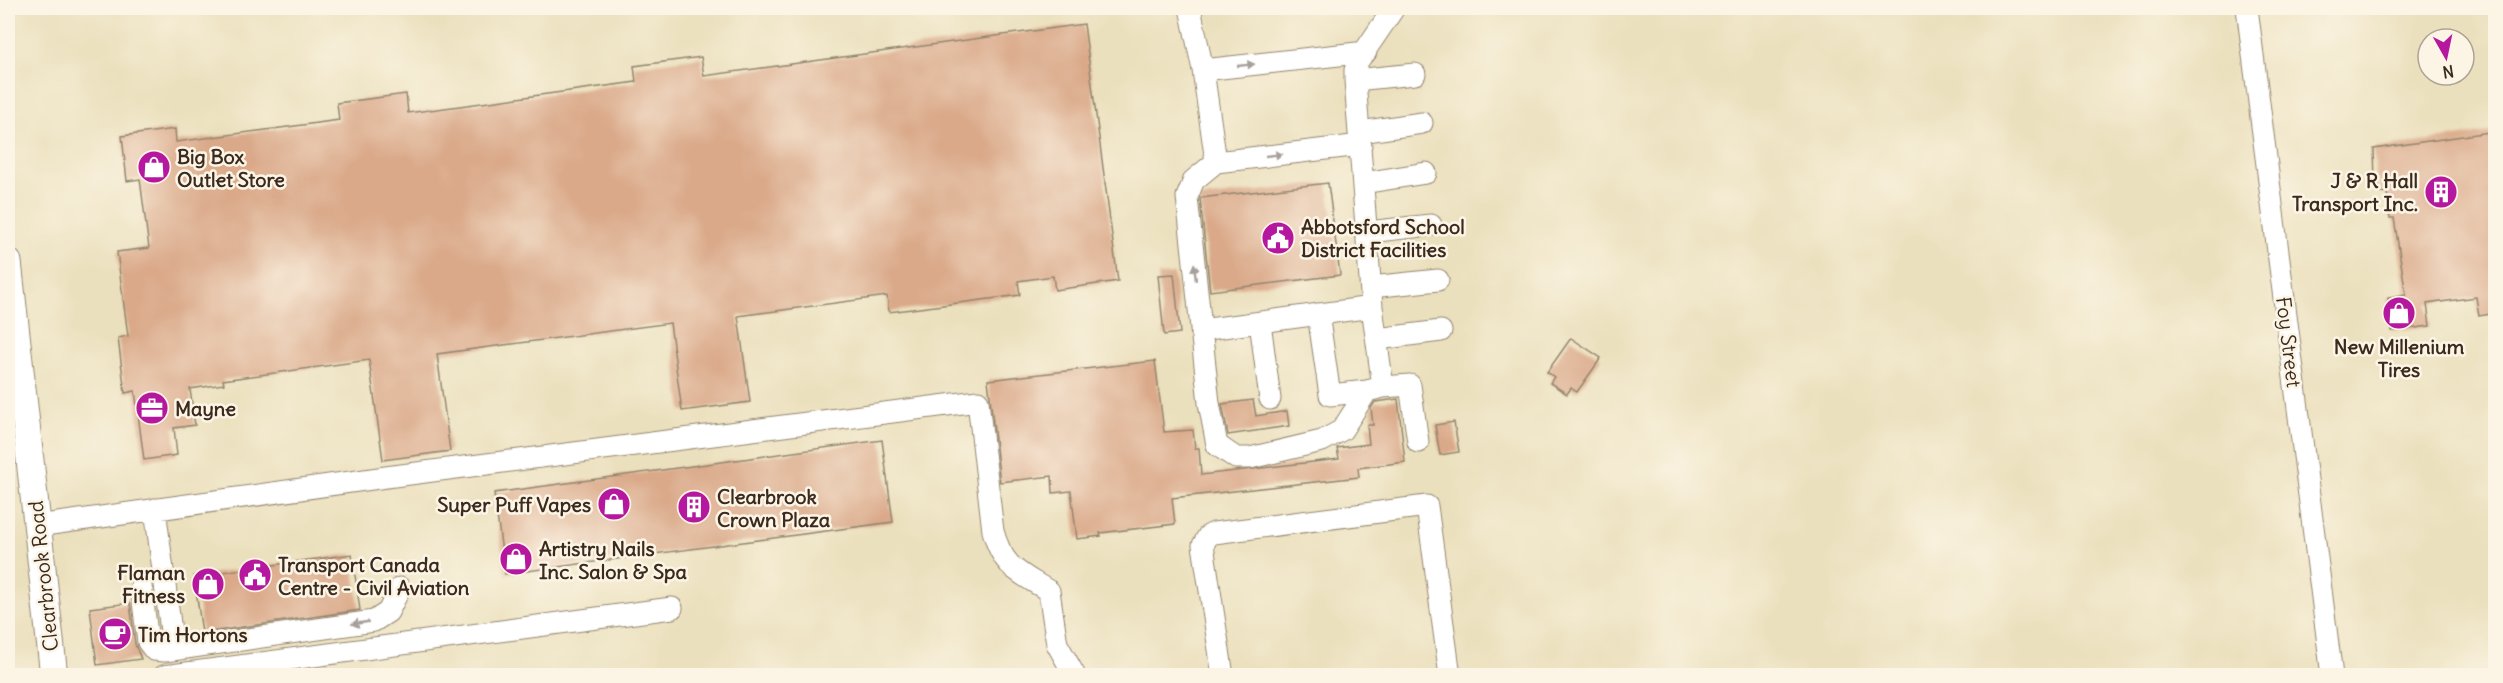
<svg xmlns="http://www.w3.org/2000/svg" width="2503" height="683" font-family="Delius,sans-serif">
<rect width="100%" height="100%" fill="#fcf5e5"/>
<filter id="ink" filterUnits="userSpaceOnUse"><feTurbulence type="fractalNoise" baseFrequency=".0167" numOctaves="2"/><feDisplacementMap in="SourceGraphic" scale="12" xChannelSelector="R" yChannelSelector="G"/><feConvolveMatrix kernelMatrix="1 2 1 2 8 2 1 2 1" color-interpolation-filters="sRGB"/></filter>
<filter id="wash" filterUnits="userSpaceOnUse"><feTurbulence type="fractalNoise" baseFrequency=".008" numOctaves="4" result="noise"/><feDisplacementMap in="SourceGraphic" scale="24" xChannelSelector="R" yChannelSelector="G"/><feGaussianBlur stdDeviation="1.35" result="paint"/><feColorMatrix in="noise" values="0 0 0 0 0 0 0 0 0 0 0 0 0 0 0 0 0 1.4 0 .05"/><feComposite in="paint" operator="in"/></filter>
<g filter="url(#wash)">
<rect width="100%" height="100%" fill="#ebe0bd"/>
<g id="blocks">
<path fill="#daa989" d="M1084,24l34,257 -63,9 -2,-14 -35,5 2,14 -131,17 -2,-16 -149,20 12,86 -68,9 -12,-88 -233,31 13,97 -67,9 -14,-100 -146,20 1,4 -34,5 5,36 -21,3 3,27 -33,5 -9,-69 -10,2 -7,-55 10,-2 -11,-84 32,-4 -9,-69 -13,2 -5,-45 53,-7 1,13 163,-22 -2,-17 69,-9 2,19 228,-31 -2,-16 67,-9 3,19z
M2496,131v182l-17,3 -3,-19 -49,7 3,22 -38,5 -4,-33 18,-3 -12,-77h-4l-3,-26 -7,1 -2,-14 -3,1 -1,-31z
M1328,183l12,92 -130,16 -10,-93z
M1174,274l6,59 -16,2 -6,-60z
M1571,338l30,20 -24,34 -6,-4 -4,6 -17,-11 4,-6 -7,-5z
M1155,361l9,71 29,-2 2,18h4l2,27 138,-16 -2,-11 32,-4 -2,-19h6l-2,-17 4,-6 23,-3 7,63 -47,6 1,9 -187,21 3,26 -75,9 1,3 -24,3 -6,-48 -18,2 -1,-17 -52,6 -12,-102z
M1253,400l3,16 31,-5 2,15 -61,9 -6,-31z
M1454,422l5,30 -19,3 -5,-30z
M882,440l11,82 -388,52 -11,-81z
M352,554l8,56 -158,23 -8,-57z
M130,603l5,41 6,15 -44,6 -7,-57z"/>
</g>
</g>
<g filter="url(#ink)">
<use href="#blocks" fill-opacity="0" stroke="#93856e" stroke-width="1.5"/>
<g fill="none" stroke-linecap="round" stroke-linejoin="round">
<defs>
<path id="minor" d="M1190,8l13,62
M1394,8l-36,53 -3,9v10l17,227 11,80 27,-2 8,57
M2247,8l85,668
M1366,52l-163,18 13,92 -22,18 -7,17 22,206 8,42 19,13h14l72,-17 20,-11 25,-39 16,-4
M1355,80l60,-6
M1360,132l62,-9
M1216,162l145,-17
M1363,183l63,-10
M1368,232l63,-7
M1371,287l67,-7
M1318,314l12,81 37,-4
M1260,322l10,77
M1201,330l171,-23
M1377,339l64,-8
M155,509l16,122
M37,526l349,-49 592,-76 15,130c10,37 25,41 56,60l8,53 18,32
M141,586l7,56 6,8 11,1 209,-30 14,-9 12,-24
M164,676l508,-68
M1223,676l-20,-131 5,-9 6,-3 213,-27 23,170"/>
<path id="major" d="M8,262l46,414"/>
</defs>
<use href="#minor" stroke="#93856e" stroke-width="23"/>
<use href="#major" stroke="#93856e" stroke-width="29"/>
<use href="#minor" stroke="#fff" stroke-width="21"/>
<use href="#major" stroke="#fff" stroke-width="27"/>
</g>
<defs><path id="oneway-solid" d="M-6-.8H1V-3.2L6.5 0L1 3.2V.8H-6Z" transform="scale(1.5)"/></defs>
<g fill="#a79f9a">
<use href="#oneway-solid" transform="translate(1246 65) rotate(-6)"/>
<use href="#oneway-solid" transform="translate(1274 155) rotate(-6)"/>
<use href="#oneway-solid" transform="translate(1195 272) rotate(-96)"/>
<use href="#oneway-solid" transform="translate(360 623) rotate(172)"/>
</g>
</g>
<defs>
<symbol id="shop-disc" viewBox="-11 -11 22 22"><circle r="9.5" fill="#b5179e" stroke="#fcf5e5"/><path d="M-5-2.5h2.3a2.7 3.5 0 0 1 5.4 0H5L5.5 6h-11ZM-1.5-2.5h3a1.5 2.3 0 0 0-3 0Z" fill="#fff"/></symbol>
<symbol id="building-disc" viewBox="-11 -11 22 22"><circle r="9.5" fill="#b5179e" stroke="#fcf5e5"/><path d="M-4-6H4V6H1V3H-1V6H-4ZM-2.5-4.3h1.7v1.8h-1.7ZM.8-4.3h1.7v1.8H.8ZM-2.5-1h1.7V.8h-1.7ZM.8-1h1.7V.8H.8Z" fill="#fff"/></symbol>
<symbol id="civic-disc" viewBox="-11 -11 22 22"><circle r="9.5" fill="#b5179e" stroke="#fcf5e5"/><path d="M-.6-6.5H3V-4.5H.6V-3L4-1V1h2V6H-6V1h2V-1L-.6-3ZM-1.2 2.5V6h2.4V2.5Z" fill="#fff"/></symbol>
<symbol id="office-disc" viewBox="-11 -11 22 22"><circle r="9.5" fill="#b5179e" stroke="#fcf5e5"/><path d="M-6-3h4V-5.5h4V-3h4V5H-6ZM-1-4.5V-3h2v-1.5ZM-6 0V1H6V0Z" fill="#fff"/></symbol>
<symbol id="cafe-disc" viewBox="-11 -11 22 22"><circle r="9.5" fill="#b5179e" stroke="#fcf5e5"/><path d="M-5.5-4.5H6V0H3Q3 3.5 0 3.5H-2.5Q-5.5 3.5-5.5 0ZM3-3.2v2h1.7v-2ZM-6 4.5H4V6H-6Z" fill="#fff"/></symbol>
</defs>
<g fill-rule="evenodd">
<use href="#shop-disc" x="135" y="148" width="38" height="38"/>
<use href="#building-disc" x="2422" y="173" width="38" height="38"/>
<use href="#civic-disc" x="1259" y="219" width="38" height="38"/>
<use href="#shop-disc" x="2380" y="294" width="38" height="38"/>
<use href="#office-disc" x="133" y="389" width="38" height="38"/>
<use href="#shop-disc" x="595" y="485" width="38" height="38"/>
<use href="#building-disc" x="675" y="488" width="38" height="38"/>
<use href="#shop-disc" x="497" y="540" width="38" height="38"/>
<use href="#civic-disc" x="236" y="556" width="38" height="38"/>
<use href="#shop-disc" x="189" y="565" width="38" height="38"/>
<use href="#cafe-disc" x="96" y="615" width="38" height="38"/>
</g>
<g text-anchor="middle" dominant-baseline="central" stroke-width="5" stroke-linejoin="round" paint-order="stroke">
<g font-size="20" font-weight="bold" fill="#3b2a1e" stroke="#fcf5e5" text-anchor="start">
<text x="177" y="156">Big Box<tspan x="177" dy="23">Outlet Store</tspan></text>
<text x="2418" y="180" text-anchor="end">J &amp; R Hall<tspan x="2418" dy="23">Transport Inc.</tspan></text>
<text x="1301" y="226">Abbotsford School<tspan x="1301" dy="23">District Facilities</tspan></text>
<text x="2399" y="346" text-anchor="middle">New Millenium<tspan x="2399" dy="23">Tires</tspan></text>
<text x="175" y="408">Mayne</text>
<text x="717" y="496">Clearbrook<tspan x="717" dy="23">Crown Plaza</tspan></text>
<text x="591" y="504" text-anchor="end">Super Puff Vapes</text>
<text x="539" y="548">Artistry Nails<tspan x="539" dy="23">Inc. Salon &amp; Spa</tspan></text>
<text x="278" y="564">Transport Canada<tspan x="278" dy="23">Centre - Civil Aviation</tspan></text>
<text x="185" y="572" text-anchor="end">Flaman<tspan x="185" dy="23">Fitness</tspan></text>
<text x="138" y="634">Tim Hortons</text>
</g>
<g font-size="20" fill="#3b2a1e" stroke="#fcf5e5">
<text transform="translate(2289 342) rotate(83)">Foy Street</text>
<text transform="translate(43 576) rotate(-96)">Clearbrook Road</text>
</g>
</g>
<rect width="2503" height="683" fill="none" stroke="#fcf5e5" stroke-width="30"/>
<g transform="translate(2446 57) rotate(171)"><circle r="28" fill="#fcf5e5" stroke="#afa495" stroke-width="1.5"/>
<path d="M0-4.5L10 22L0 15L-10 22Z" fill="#b5179e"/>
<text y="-9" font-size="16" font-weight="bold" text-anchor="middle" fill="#3b2a1e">N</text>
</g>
</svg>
